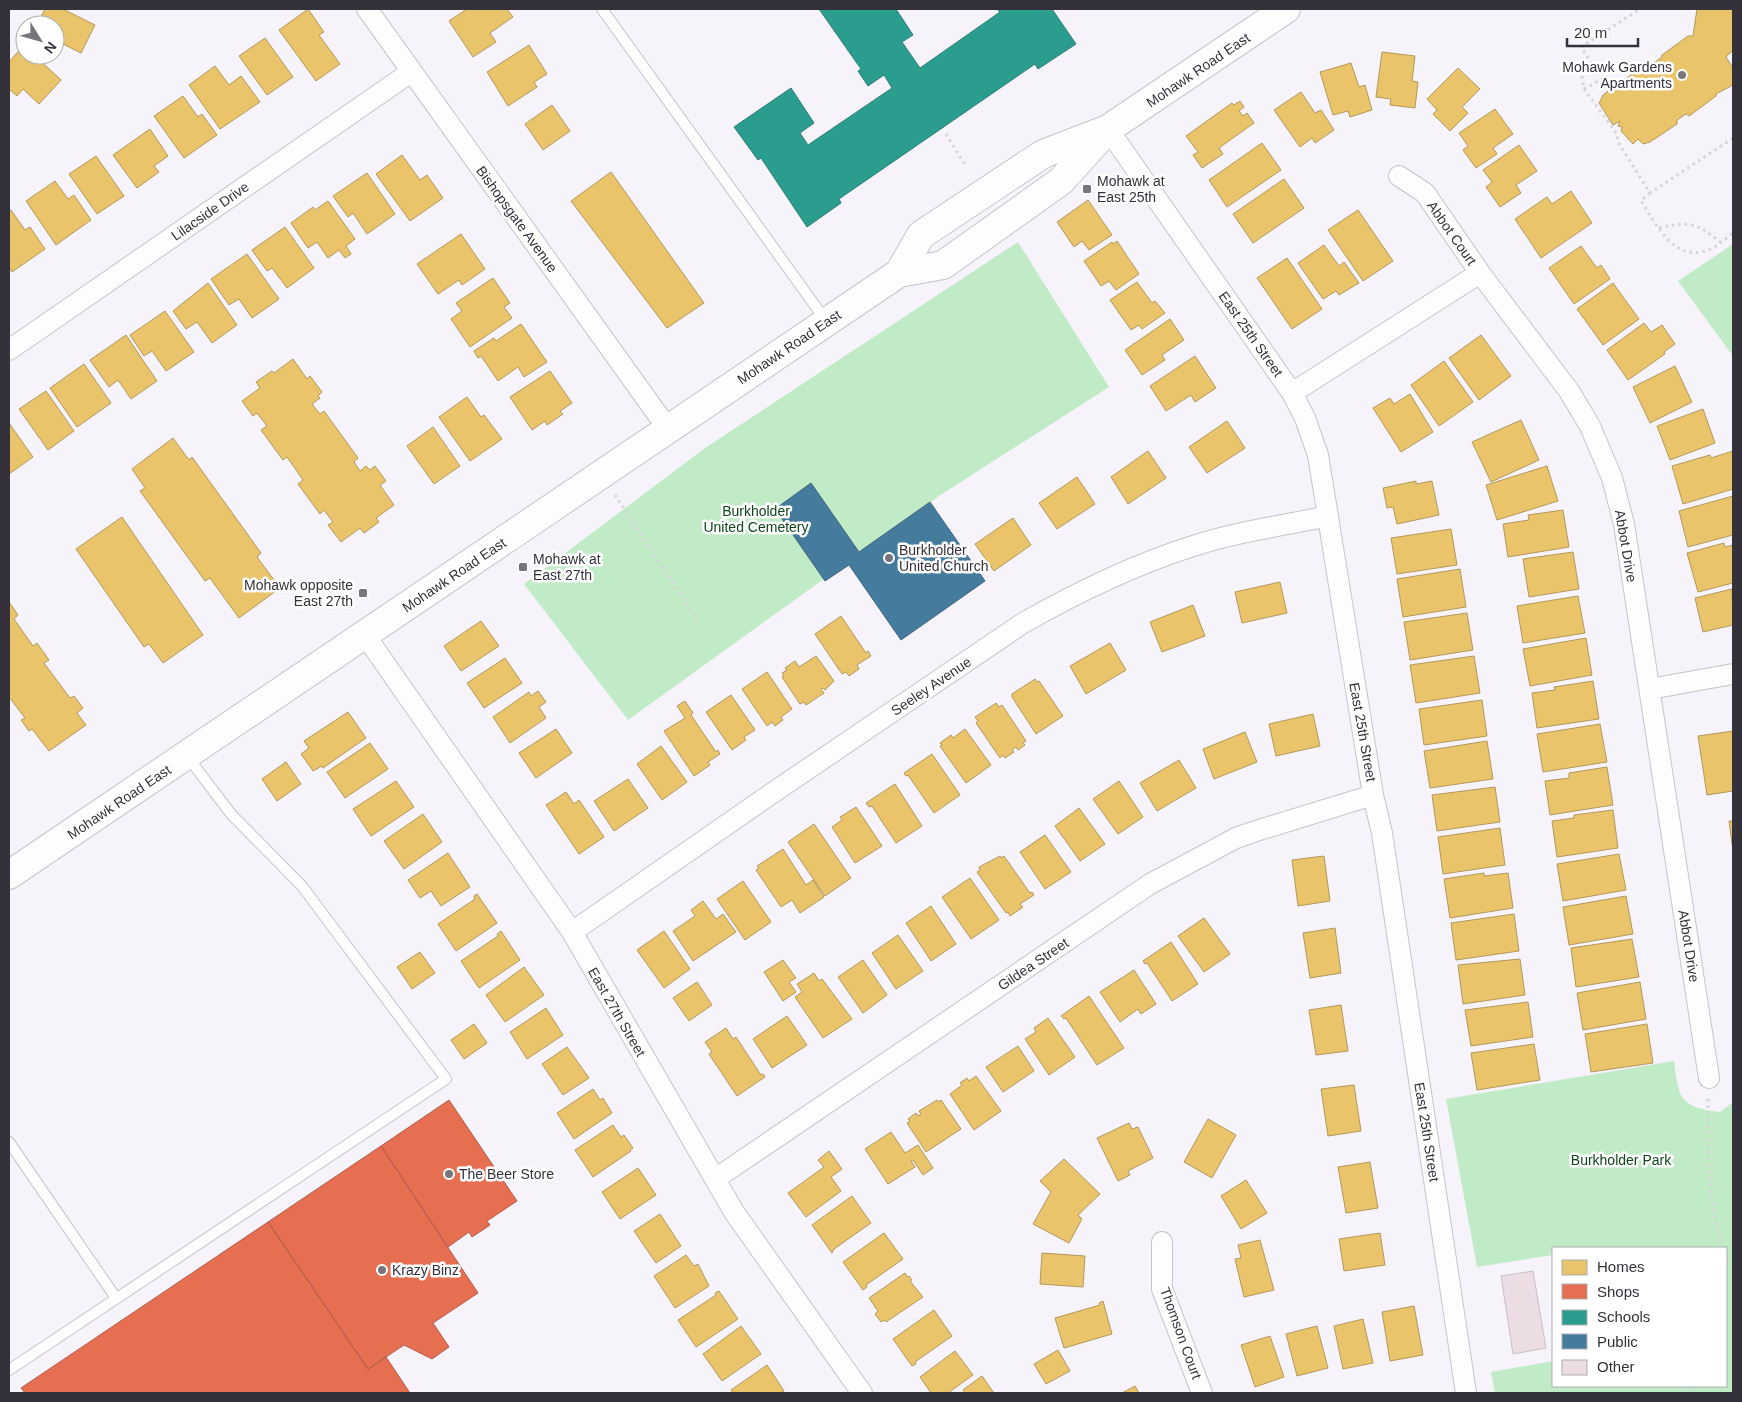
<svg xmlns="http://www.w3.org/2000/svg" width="1742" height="1402" font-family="Helvetica,sans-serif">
<rect width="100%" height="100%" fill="#f6f4fa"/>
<path fill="#c1eac7" d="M1018,242l91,145 -170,109 -311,224 -104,-136 181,-136z
M1733,244v112l-55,-75z
M1674,1061c5,37 5,46 46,51l13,-10v291h-238l-4,-21 62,-11v25h173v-138h-173v7l-76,12 -31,-168z"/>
<path fill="#e9c46a" stroke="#b3985c" d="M45,9h18l32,16 -14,28 -24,-12 -2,4v-20h-18z
M308,9l16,23 -5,3 21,29 -24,17 -37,-51z
M467,9h40l6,8 -23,16 6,9 -23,15 -24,-36z
M1697,9h36v41l-7,7 7,11v17l-17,9v2l-27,20 -3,-2 -9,6v4l-27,18 -7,2 -5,-5 -5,5 -12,-13 1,-4 -4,-1 2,-5 -7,4 -14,-22 4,-8 13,-10 2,3 4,-3 -1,-3 29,-21 2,3 9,-6 1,-3 26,-19h5z
M265,38l28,39 -26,18 -28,-39z
M24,45l1,10h9l27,25 -22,24 -16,-15 -6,7 -8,-7v-27z
M529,45l18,29 -13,8 3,5 -29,19 -21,-34z
M1382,52l33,4 -3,25 6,1 -3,26 -25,-3 1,-6 -15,-2z
M1351,63l8,24 6,-2 7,25 -22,7 -2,-6 -15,4 -13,-43z
M215,66l14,19 12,-9 19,26 -40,27 -31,-44z
M1458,68l22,21 -18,18 6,6 -18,18 -17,-17 4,-4 -10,-11z
M1301,92l14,21 6,-3 13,20 -19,13 -3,-5 -12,9 -26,-37z
M183,96l15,21 4,-3 15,21 -33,23 -30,-42z
M1240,101l4,6 -5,4 4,5 4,-3 7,10 -35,25 4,6 -21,14 -9,-13 5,-3 -12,-16 46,-33 2,2z
M552,105l18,26 -27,19 -18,-26z
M1495,109l18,25 -20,14 4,6 -21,14 -13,-18 5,-4 -9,-13z
M150,129l18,27 -14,10 5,6 -22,16 -24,-33z
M1262,143l19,27 -54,37 -18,-27z
M1519,145l18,26 -21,14 5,8 -21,14 -14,-20 6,-5 -9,-12z
M402,155l18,25 7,-5 16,23 -33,23 -34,-47z
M96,156l28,40 -27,18 -28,-40z
M611,172l93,131 -37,25 -96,-127z
M367,173l28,41 -28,20 -14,-21 -5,4 -15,-21z
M1284,179l20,29 -51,35 -20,-29z
M55,181l13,18 6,-4 17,25 -35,25 -30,-44z
M1571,191l21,32 -51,35 -26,-39 32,-22 5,7z
M1088,200l24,35 -23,15 -7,-9 -8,6 -17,-25z
M328,201l27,38 -9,7 5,8 -6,4 -6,-8 -11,8 -11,-16 -9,6 -17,-25 22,-16 2,3z
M11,210l14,20 5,-3 15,22 -33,23 -3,-5v-55z
M1358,210l35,51 -30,20 -35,-51z
M285,227l29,41 -27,20 -15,-20 -5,3 -15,-21z
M461,234l24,35 -23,16 -3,-5 -21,14 -21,-30z
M1117,241l22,33 -23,16 -7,-9 -8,5 -17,-25 28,-19 1,2z
M1324,245l15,21 5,-4 15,21 -20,12 -3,-4 -13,8 -25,-36z
M1581,246l16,22 4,-3 9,14 -36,25 -25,-36z
M247,254l32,45 -27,19 -13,-19 -10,6 -18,-26z
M1287,258l35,51 -30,20 -35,-51z
M493,278l17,25 -6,4 8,11 -42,29 -19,-28 11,-8 -6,-8z
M1137,282l15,21 3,-2 10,12 -23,16 -3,-4 -8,5 -21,-30z
M208,283l29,42 -25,18 -15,-21 -11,7 -13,-18z
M1613,283l26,36 -36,26 -26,-36z
M165,311l29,41 -28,19 -14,-20 -8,5 -14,-21z
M1170,319l14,21 -22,15 3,5 -23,15 -17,-25z
M1644,323l7,9 11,-7 13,19 -11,8 1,2 -37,26 -21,-30z
M521,324l26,38 -23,15 -6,-10 -20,14 -17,-25 -3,2 -4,-7 20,-13 2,3z
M126,335l31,46 -26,18 -13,-19 -9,7 -19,-27z
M1481,335l30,41 -32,24 -30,-42z
M1195,356l21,32 -21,14 -4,-7 -25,16 -16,-25z
M293,359l14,20 3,-3 12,16 -4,4 2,2 -8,6 8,10 4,-3 34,47 -4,4 6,9 6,-5 4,4 5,-4 11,15 -6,4 14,20 -18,13 3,4 -15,11 -4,-5 -19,14 -13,-17 5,-3 -9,-12 -4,4 -22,-30 5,-4 -16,-23 -4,3 -22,-30 6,-4 -10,-13 -4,3 -11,-15 18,-13 -4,-6 16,-11 2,2z
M1444,361l29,41 -34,24 -28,-41z
M84,364l27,39 -34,24 -27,-39z
M1675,366l17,36 -42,21 -17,-36z
M550,371l22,32 -12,8 3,3 -16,11 -2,-4 -13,9 -22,-33z
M46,391l28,40 -26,19 -29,-41z
M1410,394l23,38 -32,20 -28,-44 17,-10 4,6z
M467,397l14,20 3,-2 18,24 -32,22 -31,-44z
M1703,409l12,34 -45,17 -13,-34z
M1521,420l18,40 -48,22 -19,-40z
M1227,421l18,27 -38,25 -18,-26z
M9,423l24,34 -24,17z
M433,427l27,39 -26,18 -27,-38z
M173,438l16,22 3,-3 69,96 -4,4 23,31 -41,30 -29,-40 -5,3 -65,-90 5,-3 -13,-19z
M1148,451l18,27 -38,26 -17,-27z
M1733,451v38l-50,15 -11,-38 38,-11 1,3z
M1547,466l11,35 -61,19 -11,-35z
M1077,477l18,27 -38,25 -18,-26z
M1416,481v3l16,-3 7,34 -42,9 -4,-17 -6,1 -4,-20z
M1733,496v39l-45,12 -9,-36z
M1563,510l6,37 -61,10 -5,-33 26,-4 -1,-5z
M122,517l81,118 -40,28 -14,-19 -5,3 -68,-98z
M1013,518l18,27 -37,26 -19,-27z
M1451,529l6,36 -60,9 -6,-36z
M1724,543l1,4 8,-2v38l-35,9 -11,-39z
M1573,552l6,37 -50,8 -6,-38z
M1460,569l6,38 -63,10 -6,-38z
M1280,582l7,31 -45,10 -7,-31z
M1732,589l1,36 -30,7 -8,-34z
M1578,596l7,37 -62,10 -6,-37z
M9,602l9,13 -4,4 19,27 4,-3 12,17 -5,3 26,35 4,-2 9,12 -6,5 9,12 -37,26 -17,-22 -3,2 -8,-11 4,-2 -16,-21z
M1193,605l12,31 -43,16 -12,-30z
M1467,613l6,37 -63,10 -6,-38z
M841,616l25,37 2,-2 3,5 -14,9 2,4 -10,7 -3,-4 -4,2 -27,-40z
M481,621l18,25 -38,25 -17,-25z
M1586,638l6,37 -62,11 -7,-37z
M1110,643l16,27 -40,24 -16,-28z
M816,656l18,25 -9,9 -2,-2 -2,1 3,4 -18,12 -2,-3 -4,2 -18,-27 2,-1 -2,-3 5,-3 -2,-2 10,-7 4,6z
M1474,656l6,37 -64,10 -6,-38z
M505,658l17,25 -38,25 -17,-25z
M767,672l25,37 -11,8 2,3 -8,6 -3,-4 -5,4 -25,-37z
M1035,679l2,3 2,-1 24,35 -27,18 -24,-37v-3z
M1593,681l6,38 -62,9 -5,-35 23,-3 -1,-3z
M538,691l8,11 -7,5 7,11 -36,25 -17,-26 36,-25 2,4z
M731,695l24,35 -11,7 2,3 -14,10 -26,-38z
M1482,700l5,36 -63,9 -5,-36z
M685,701l8,12 -2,2 25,37 2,-2 2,4 -12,8 2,3 -16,11 -30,-45 21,-13 -8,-12z
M996,703l3,4 3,-2 24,36 -3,2 2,2 -7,5 -2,-3 -4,3 2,2 -9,6 -2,-3 -3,3 -24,-35 2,-2 -3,-4z
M348,712l18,26 -43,30 -1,-2 -9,5 -12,-17 8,-6 -5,-7z
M1313,714l7,32 -44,10 -7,-32z
M1600,724l7,38 -64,10 -6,-38z
M556,729l16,24 -36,25 -17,-25z
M965,729l26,36 -25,18 -26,-37 2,-1 -2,-2 11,-8 2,3z
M1733,731v60l-26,4 -9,-59z
M1245,732l12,30 -43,17 -11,-30z
M1487,741l6,38 -63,9 -6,-37z
M370,743l18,26 -43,29 -18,-26z
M661,746l26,36 -25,18 -25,-36z
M932,754l28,41 -26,18 -26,-38 -2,1 -2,-3z
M1179,760l17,28 -39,23 -17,-28z
M286,762l15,22 -24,17 -15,-22z
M1607,767l6,38 -63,10 -5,-34 24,-3v-5z
M628,779l20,29 -34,23 -20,-30z
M396,781l18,26 -43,29 -18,-27z
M1119,781l24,36 -25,17 -25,-35z
M895,784l27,42 -26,17 -24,-37 -3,1 -3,-4z
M1495,787l5,35 -63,9 -5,-36z
M566,792l8,12 5,-4 25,37 -25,17 -33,-49z
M856,807l26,39 -27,17 -23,-36 10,-7 -2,-3z
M1079,808l26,36 -25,17 -25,-35z
M1613,810l5,38 -61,9 -5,-36 22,-3v-3z
M423,814l19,28 -38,27 -20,-28z
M1729,821h4v30z
M814,824l37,54 -26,18 -37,-54z
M1500,828l5,37 -62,9 -5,-37z
M1045,835l26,37 -26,17 -25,-37z
M783,849l23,36 7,-5 11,17 -24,16 -8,-13 -11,7 -25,-37 3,-2 -2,-2z
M448,853l22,34 -29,19 -10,-15 -11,7 -12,-18z
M1619,854l7,36 -63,11 -6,-37z
M1000,856l1,2 3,-2 26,37 2,-1 2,3 -14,9 3,3 -13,9 -2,-4 -2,1 -29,-41 3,-2 -1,-3z
M1324,856l6,45 -32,5 -6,-46z
M1484,873v3l24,-3 5,35 -63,10 -6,-39z
M970,878l29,42 -28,19 -29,-42z
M743,881l28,41 -26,18 -28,-41z
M477,894l20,29 -41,28 -18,-27 37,-25 -1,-3z
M1626,896l7,38 -64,11 -6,-38z
M703,901l13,18 7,-5 13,18 -43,29 -20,-30 22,-15 -4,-6z
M931,906l25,38 -25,17 -25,-38z
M1514,914l5,37 -63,9 -5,-37z
M1204,918l26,36 -26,18 -26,-36z
M1335,928l6,45 -31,5 -7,-45z
M501,931l19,29 -41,28 -18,-27 37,-25 -1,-2z
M664,931l26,38 -26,19 -27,-38z
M898,935l25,36 -27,18 -24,-36z
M1632,939l7,38 -63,10 -5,-39z
M1171,942l27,42 -26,17 -25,-38 -2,1 -2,-3z
M420,952l15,21 -23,16 -15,-22z
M1520,959l5,36 -62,9 -5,-39z
M783,960l13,18 -7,4 7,10 -13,9 -19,-29z
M863,960l24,35 -24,18 -25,-36z
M524,967l20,28 -39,27 -19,-27z
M1134,970l22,34 -15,10 -3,-5 -18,13 -20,-30z
M814,973l5,8 3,-2 30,40 -29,19 -28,-41 7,-5 -5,-8z
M697,982l15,23 -23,16 -16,-23z
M1640,982l6,37 -63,11 -6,-37z
M1089,996l35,52 -27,17 -31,-47 -2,1 -3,-3z
M1528,1002l5,35 -62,9 -6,-36z
M1341,1005l7,46 -32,4 -7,-45z
M546,1008l17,27 -36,24 -17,-27z
M787,1016l20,29 -35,23 -19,-29z
M1048,1018l27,39 -26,18 -24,-36 11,-7 -2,-4z
M474,1024l13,19 -23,16 -13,-19z
M1647,1024l6,39 -62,9 -6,-38z
M726,1028l7,11 3,-2 25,38 2,-1 2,3 -28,19 -28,-42 3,-2 -7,-10z
M1534,1044l6,36 -63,10 -6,-37z
M1018,1046l16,25 -31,21 -17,-25z
M567,1047l22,31 -26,17 -21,-31z
M976,1076l25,35 -27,19 -24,-36 12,-9 -2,-2 7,-5 2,3z
M1354,1085l7,46 -33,5 -7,-47z
M593,1089l7,11 3,-2 9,15 -38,26 -17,-26z
M937,1100l1,2 3,-2 20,29 -35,23 -19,-29 3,-2 -2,-2 8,-6 2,3 3,-2 -2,-3z
M1208,1119l28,16 -24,43 -28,-16z
M1129,1123l3,6 6,-2 15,31 -25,13 2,4 -12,6 -21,-43z
M613,1125l8,12 3,-2 9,13 -3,2 1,1 -38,26 -18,-27z
M891,1132l14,21 13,-8 15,23 -10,7 -10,-15 -2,1 4,6 -27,17 -23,-35z
M829,1151l13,18 -11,8 10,14 -35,26 -18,-24 36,-26 -6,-7z
M1064,1159l36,35 -22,21 4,4 -13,24 -36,-19 18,-32 -11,-11z
M1370,1162l8,46 -32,5 -8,-46z
M638,1168l18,27 -36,24 -18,-27z
M1246,1180l21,33 -26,16 -20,-33z
M852,1196l19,27 -37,26 -2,4 -20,-28z
M660,1214l21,32 -25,17 -22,-32z
M884,1233l19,26 -37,26 1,2 -4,3 -20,-28z
M1380,1233l5,32 -41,6 -5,-32z
M1260,1240l14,50 -30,7 -9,-38 6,-1 -3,-13z
M1042,1253l43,3 -2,31 -43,-3z
M686,1255l8,11 4,-2 11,22 -34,22 -21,-32z
M905,1273l2,4 2,-1 3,4 -2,1 13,16 -37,25 -2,-2 -3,2 -6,-8 3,-3 -9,-13z
M719,1291l19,28 -42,28 -18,-27 38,-25 -1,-2z
M1103,1301l9,33 -48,14 -9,-30 45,-13 -1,-2z
M1414,1306l9,49 -33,6 -8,-49z
M934,1310l18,26 -37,26 1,2 -4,2 -19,-27z
M1363,1319l10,44 -30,6 -9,-43z
M741,1326l20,28 -39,27 -19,-27z
M1317,1326l11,42 -31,8 -11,-42z
M1270,1336l14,41 -29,10 -14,-42z
M1058,1350l12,21 -24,13 -12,-20z
M955,1351l18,24 -25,18h-17l-11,-16z
M767,1365l17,26 -3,2h-48l-2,-3z
M982,1376l12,17h-29l-2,-3z
M1135,1386l4,7h-17z"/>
<path fill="#e76f51" stroke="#b15c4a" d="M449,1100l68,101 -30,20 3,4 -18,12 -3,-5 -21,15 -67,-101z
M381,1146l97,147 -45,30 16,24 -17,12 -28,-14 -36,24 -100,-147z
M268,1222l100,147 18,-12 24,36h-385l-4,-5z"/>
<path fill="#2a9d8f" stroke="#2d7d76" d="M819,9h77l17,26 -11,7 18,26 80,-56 -3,-3h55l24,35 -38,25 -3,-5 -196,135 2,4 -34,24 -46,-69 -3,2 -24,-33 57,-39 23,35 -14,10 8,12 84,-57 -8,-13 -16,11 -10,-15 3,-2z"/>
<path fill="#457b9d" stroke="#40657f" d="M811,483l48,69 71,-50 55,79 -84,59 -52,-75 -24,16 -50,-72z"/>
<path fill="#ecdce4" stroke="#c6c0c5" d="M1533,1271l13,77 -33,6 -12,-78z"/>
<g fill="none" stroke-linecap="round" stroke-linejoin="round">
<defs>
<path id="service" d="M602,9l224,312
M9,1142l107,156
M9,1370l437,-291 -144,-193 -71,-72 -44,-58"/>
<path id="minor" d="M367,9l301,420
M1108,129l184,264 13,25 13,37 55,340 9,38 84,560
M1399,176l26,17 55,80 89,118 21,35 22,52 12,46 85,554
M9,350l402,-278
M1292,393l188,-120
M365,635l207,297 162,280 128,181
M1650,689l83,-15
M572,932l196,-136 255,-173c53,-30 108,-57 167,-76 44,-15 92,-21 138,-31
M715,1179l435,-295 86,-46 20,-7 117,-36
M1162,1242v47l40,104"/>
<path id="secondary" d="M899,273l22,-38 122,-81 65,-25 178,-120
M9,875l890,-602 44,-8 118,-84 47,-52"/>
</defs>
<use href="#service" stroke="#c6c4ca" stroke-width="12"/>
<use href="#minor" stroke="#c6c4ca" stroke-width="22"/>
<use href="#secondary" stroke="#c6c4ca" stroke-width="30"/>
<path stroke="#d6d4d8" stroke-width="3" stroke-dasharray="2.5 4" stroke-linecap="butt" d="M1733,60v1
M1582,76l2,13 33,45 1,8 32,51 83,-55
M1584,89l18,-10 -21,-32 59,-38
M946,134l19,31
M1650,193l-9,8c16,24 34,64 70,48 8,-4 15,-11 22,-16
M1659,228c30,-7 38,-5 61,14
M615,495l85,129
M1708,1099c-1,49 0,102 14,149
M1726,1258l7,-3
M1687,1393l6,-7"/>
<use href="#service" stroke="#fefdfe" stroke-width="10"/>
<use href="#minor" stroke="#fefdfe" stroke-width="20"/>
<use href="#secondary" stroke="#fefdfe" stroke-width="28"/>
</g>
<g fill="#78757d" stroke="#fff" stroke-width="2">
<circle cx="1682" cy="75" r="5"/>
<rect x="1082" y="184" width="10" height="10" rx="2.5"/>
<circle cx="889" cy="558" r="5"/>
<rect x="518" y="562" width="10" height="10" rx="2.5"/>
<rect x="358" y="588" width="10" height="10" rx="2.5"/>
<circle cx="449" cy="1174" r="5"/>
<circle cx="382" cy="1270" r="5"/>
</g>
<g text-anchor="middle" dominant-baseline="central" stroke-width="5" stroke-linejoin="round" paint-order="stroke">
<g font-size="14" fill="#34313a" stroke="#fff" text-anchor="start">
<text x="1672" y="67" text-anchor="end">Mohawk Gardens<tspan x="1672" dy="16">Apartments</tspan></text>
<text x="1097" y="181">Mohawk at<tspan x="1097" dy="16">East 25th</tspan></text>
<text x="899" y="550">Burkholder<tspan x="899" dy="16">United Church</tspan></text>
<text x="533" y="559">Mohawk at<tspan x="533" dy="16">East 27th</tspan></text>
<text x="353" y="585" text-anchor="end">Mohawk opposite<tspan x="353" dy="16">East 27th</tspan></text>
<text x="459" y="1174">The Beer Store</text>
<text x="392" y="1270">Krazy Binz</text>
</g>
<g font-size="14" fill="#34313a" stroke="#fff">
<text transform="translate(1198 70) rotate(-34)">Mohawk Road East</text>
<text transform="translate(210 211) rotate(-35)">Lilacside Drive</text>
<text transform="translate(517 219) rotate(54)">Bishopsgate Avenue</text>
<text transform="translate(1452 233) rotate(55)">Abbot Court</text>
<text transform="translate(1251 334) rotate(55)">East 25th Street</text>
<text transform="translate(789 347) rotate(-34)">Mohawk Road East</text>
<text transform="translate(1626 546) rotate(80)">Abbot Drive</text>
<text transform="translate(454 575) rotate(-34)">Mohawk Road East</text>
<text transform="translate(931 686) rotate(-34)">Seeley Avenue</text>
<text transform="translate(1363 732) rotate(80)">East 25th Street</text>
<text transform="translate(119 802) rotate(-34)">Mohawk Road East</text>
<text transform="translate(1689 946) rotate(81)">Abbot Drive</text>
<text transform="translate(1033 964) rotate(-34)">Gildea Street</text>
<text transform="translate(617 1012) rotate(60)">East 27th Street</text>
<text transform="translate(1427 1132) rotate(81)">East 25th Street</text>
<text transform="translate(1181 1333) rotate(70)">Thomson Court</text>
</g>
<g font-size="14" fill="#0e451a" stroke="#fff">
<text x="756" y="511">Burkholder<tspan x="756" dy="16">United Cemetery</tspan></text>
<text x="1621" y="1160">Burkholder Park</text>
</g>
</g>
<rect width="1742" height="1402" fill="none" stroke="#34313a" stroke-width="20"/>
<rect x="1552" y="1247" width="175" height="140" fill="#ffffff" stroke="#aeadb0"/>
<rect x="1562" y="1260" width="25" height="15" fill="#e9c46a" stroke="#aeadb0"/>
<text x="1597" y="1272" font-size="15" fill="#34313a">Homes</text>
<rect x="1562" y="1284" width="25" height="15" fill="#e76f51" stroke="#aeadb0"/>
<text x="1597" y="1297" font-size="15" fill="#34313a">Shops</text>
<rect x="1562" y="1310" width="25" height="15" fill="#2a9d8f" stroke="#aeadb0"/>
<text x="1597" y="1322" font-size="15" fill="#34313a">Schools</text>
<rect x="1562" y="1334" width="25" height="15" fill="#457b9d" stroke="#aeadb0"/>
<text x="1597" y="1347" font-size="15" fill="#34313a">Public</text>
<rect x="1562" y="1360" width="25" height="15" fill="#ecdce4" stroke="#aeadb0"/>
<text x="1597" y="1372" font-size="15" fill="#34313a">Other</text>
<g transform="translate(40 40) rotate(127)"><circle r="24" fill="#ffffff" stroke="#aeadb0"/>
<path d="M0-4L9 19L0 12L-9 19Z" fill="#78757d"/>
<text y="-8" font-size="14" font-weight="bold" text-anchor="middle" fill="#34313a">N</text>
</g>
<path d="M1567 38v8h71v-8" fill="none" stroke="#34313a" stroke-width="2.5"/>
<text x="1574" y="38" font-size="15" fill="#34313a" stroke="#ffffff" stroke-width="4" paint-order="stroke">20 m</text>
</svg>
